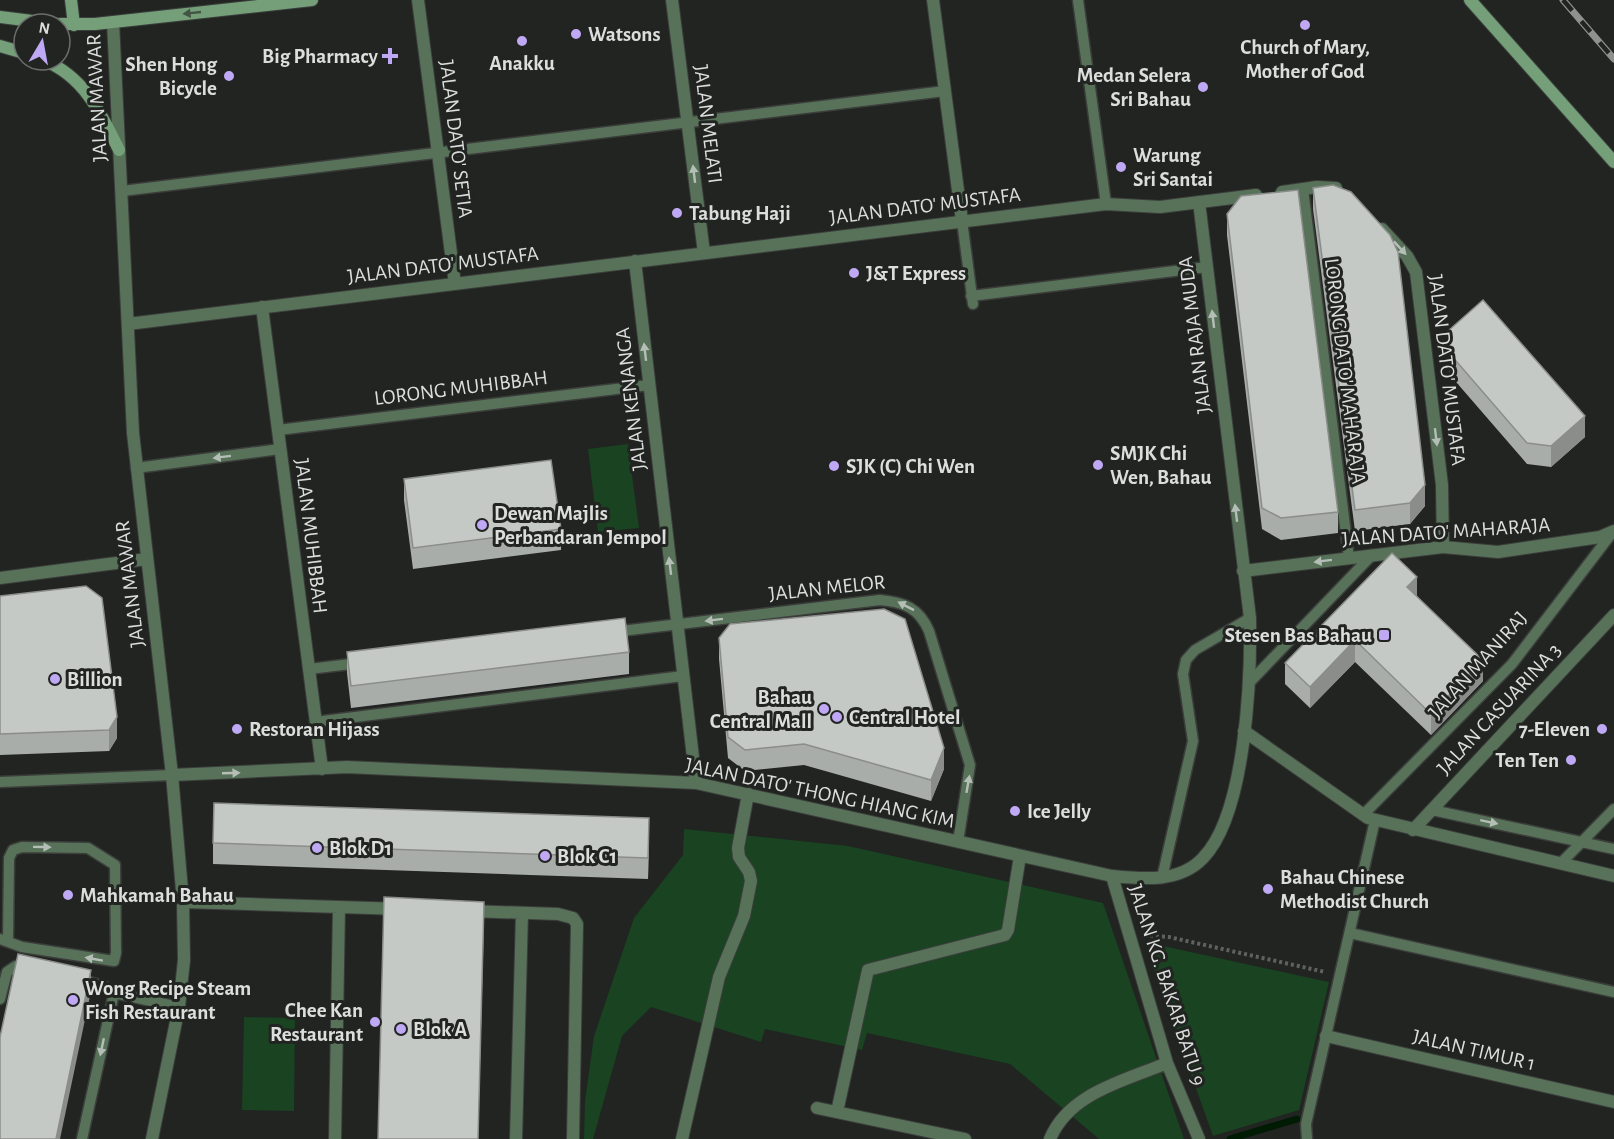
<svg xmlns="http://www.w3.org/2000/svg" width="1614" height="1139" font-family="'Alegreya Sans',sans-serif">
<rect width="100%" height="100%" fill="#212421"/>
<path fill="#194321" d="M628,444l11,84 -41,4 -10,-83z
M684,829l164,17 255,57 81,236h-85l-89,-75 -143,-31 -5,17 -97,-21 -4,13 -110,-35 -29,29 -29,103h-9l1,-38 9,-65 40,-118 49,-63z
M1163,946l166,36 -30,128 -86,26 -62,-174z
M244,1017l51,1 -1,93 -52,-1z"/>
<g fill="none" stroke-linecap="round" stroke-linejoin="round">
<path stroke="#001b03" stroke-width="7" d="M1230,1139l67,-20"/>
<defs>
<path id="lane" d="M1078,0l28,204
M1303,189l46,369
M122,191l823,-100
M962,221l11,83
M971,296l236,-29
M278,430l371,-45
M136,468l144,-19
M613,632l267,-32c24,2 39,8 49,31l41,134 -12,77
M309,669l50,-6
M1249,683l123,-128
M315,722l368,-46
M0,782l172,-7
M1432,810l182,39
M1363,815l149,-151 100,-131
M1561,863l53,-54
M1162,878l31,-137 -10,-67 3,-14 9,-10 55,-32
M1350,933l264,59
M0,939l22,8 92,14 2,-8 -1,-88 -27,-17 -66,-1 -9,3 -4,8 -1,83
M78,979l26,7 10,7
M0,999l7,-27 9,-6 12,2
M82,1139l32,-146 65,14
M1307,1139l-1,-15 69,-304"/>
<path id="street" d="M418,0l37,284
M672,0l32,253
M933,0l29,221
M113,22l20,411 39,342 11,127 1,58 -5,47 -27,132
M1282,192l35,-5 19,1
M1382,229l25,27 9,16 26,213 1,62
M635,261l61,522
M262,307l60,462
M128,324l978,-120 54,3 96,-12
M1243,571l200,-24 55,5 102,-15 14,-6
M0,578l147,-19
M1244,731l124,87 246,58
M172,775l175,-8 349,16 416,93c30,3 68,7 91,-18 43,-44 48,-180 47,-240l-51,-416
M1413,830l201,-215
M1112,876l55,187 32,76
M183,902l218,7
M469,911l89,3 15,4 4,6 -4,215
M1326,1036l288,66
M817,1108l148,31
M837,1112l31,-142 137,-35 3,-5 12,-74
M335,1139l4,-232
M516,1139l6,-226
M682,1139l37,-162 25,-61 7,-35 -2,-9 -10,-15 -1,-9 10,-54
M1050,1139c19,-46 74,-58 117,-76"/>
<path id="secondary" d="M71,0l3,25
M1470,0l144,162
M0,17l56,7
M60,24h35l217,-24
M0,46l24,7
M43,60c41,16 58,53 76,90"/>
</defs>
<use href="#lane" stroke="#3b3e3b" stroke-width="13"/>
<use href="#street" stroke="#3b3e3b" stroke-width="14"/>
<use href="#secondary" stroke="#3b3e3b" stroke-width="14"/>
<path stroke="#606260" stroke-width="4" stroke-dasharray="3 3" stroke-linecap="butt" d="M1144,935l25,2 156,35"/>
<use href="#lane" stroke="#58725a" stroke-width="10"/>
<use href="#street" stroke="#58725a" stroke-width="12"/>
<use href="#secondary" stroke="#749f79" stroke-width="12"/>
<defs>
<path id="rail" d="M1563,0l51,59"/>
</defs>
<use href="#rail" stroke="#8f918f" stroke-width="7"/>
<use href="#rail" stroke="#212421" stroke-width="4.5" stroke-dasharray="14" stroke-linecap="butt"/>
</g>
<path fill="#a9ada9" d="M1313,188l112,318 -15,18 -55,7 -42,-322z
M1227,214l111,298v21l-57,7 -19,-11 -35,-294z
M1448,331l137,106 -34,30 -24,-3 -77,-89 -2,-23z
M404,479l157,50v21l-148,19 -9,-69z
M0,596l117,142 -8,13 -109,4z
M1417,596l66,85 -52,54 -76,-73 -45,46 -25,-24v-21z
M719,638l225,131 -13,32 -127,-36 -59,6 -17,-13 -9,-99z
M347,652h282v22l-278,34 -4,-35z
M649,840l-1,39 -435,-15v-21z"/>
<path fill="#8a8d8a" d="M1585,416v21l-34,30v-21z
M1425,485v21l-15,18v-21z
M1417,577v21l-10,-11z
M1355,640v22l-45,46v-21z
M1483,660v21l-52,54v-21z
M117,717v21l-8,13v-21z
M944,748v21l-13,32v-21z
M649,818v22l-1,39v-21z
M484,902v21l-6,216z
M91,970v21l-31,148h-4z"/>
<path fill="#c5c9c5" stroke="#8a8d8a" stroke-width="1.5" d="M1333,185l18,7 39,43 8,17 27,233 -15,18 -55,7 -42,-322z
M1298,190l40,322 -57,6 -19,-10 -35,-294 14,-18z
M1483,300l102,116 -34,30 -24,-3 -77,-89 -2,-23z
M551,460l10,69 -148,19 -9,-69z
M1392,553l25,24 -10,10 76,73 -52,54 -76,-74 -45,47 -25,-24z
M86,586l16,12 15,119 -8,13 -109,4v-138z
M884,609l21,10 39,129 -13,32 -127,-36 -59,6 -17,-13 -9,-99 11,-14z
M625,618l4,34 -278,34 -4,-34z
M214,803l435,15 -1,40 -435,-15z
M384,897l100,5 -6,237h-100z
M18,954l73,16 -35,169h-56v-102z"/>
<defs><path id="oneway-solid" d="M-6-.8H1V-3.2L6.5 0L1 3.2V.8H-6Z" transform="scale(1.5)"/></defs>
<use fill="#425544" href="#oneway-solid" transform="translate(192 13) rotate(174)"/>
<g fill="#b4beb6">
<use href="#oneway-solid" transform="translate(694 174) rotate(-97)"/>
<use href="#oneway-solid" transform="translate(1400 248) rotate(47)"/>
<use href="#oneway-solid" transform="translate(1213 319) rotate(-97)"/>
<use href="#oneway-solid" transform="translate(645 352) rotate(-97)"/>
<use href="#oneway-solid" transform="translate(1436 437) rotate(83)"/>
<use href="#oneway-solid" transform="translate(222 457) rotate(173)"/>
<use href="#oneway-solid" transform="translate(1236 513) rotate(-97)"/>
<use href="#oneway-solid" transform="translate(1323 561) rotate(173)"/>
<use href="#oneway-solid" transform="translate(670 566) rotate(-97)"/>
<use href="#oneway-solid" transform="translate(906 606) rotate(-153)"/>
<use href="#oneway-solid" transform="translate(714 620) rotate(173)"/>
<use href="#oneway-solid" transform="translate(231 773) rotate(-2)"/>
<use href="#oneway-solid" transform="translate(968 784) rotate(-80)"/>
<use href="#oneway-solid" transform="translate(1489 822) rotate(12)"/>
<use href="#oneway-solid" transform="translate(42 847) rotate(1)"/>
<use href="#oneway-solid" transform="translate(94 959) rotate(-170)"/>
<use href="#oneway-solid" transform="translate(102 1047) rotate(102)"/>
</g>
<g fill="#bfa8f4" stroke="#212421" stroke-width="2">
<circle cx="1305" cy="25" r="6"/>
<circle cx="576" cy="34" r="6"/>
<circle cx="522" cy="41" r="6"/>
<path d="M387 47h6v6h6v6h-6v6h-6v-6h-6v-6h6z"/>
<circle cx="229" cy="76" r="6"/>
<circle cx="1203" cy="87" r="6"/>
<circle cx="1121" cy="167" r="6"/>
<circle cx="677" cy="213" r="6"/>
<circle cx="854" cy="273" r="6"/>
<circle cx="1098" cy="465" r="6"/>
<circle cx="834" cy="466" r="6"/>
<circle cx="482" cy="525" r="6"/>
<rect x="1378" y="629" width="12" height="12" rx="3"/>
<circle cx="55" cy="679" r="6"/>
<circle cx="824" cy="709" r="6"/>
<circle cx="837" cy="717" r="6"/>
<circle cx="237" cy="729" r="6"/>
<circle cx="1602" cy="729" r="6"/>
<circle cx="1571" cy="760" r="6"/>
<circle cx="1015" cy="811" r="6"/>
<circle cx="317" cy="848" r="6"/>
<circle cx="545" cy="856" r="6"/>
<circle cx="1268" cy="889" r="6"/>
<circle cx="68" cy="895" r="6"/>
<circle cx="73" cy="1000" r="6"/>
<circle cx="375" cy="1022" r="6"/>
<circle cx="401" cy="1029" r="6"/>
</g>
<g text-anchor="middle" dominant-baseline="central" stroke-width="6" stroke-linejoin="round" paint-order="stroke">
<g font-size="21" font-weight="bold" fill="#dcdedd" stroke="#212421" text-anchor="start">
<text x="588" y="34">Watsons</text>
<text x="1305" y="47" text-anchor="middle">Church of Mary,<tspan x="1305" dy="24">Mother of God</tspan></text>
<text x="378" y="56" text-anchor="end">Big Pharmacy</text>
<text x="522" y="63" text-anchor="middle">Anakku</text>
<text x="217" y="64" text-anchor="end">Shen Hong<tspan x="217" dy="24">Bicycle</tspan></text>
<text x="1191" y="75" text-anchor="end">Medan Selera<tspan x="1191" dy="24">Sri Bahau</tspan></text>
<text x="1133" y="155">Warung<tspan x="1133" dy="24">Sri Santai</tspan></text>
<text x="689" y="213">Tabung Haji</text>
<text x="866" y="273">J&amp;T Express</text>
<text x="1110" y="453">SMJK Chi<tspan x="1110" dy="24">Wen, Bahau</tspan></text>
<text x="846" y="466">SJK (C) Chi Wen</text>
<text x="494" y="513">Dewan Majlis<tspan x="494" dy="24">Perbandaran Jempol</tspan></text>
<text x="1372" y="635" text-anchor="end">Stesen Bas Bahau</text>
<text x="67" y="679">Billion</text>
<text x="812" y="697" text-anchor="end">Bahau<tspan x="812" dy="24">Central Mall</tspan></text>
<text x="849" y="717">Central Hotel</text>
<text x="249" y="729">Restoran Hijass</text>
<text x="1590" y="729" text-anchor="end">7-Eleven</text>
<text x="1559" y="760" text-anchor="end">Ten Ten</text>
<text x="1027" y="811">Ice Jelly</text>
<text x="329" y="848">Blok D1</text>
<text x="557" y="856">Blok C1</text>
<text x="1280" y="877">Bahau Chinese<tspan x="1280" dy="24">Methodist Church</tspan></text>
<text x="80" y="895">Mahkamah Bahau</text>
<text x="85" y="988">Wong Recipe Steam<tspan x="85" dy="24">Fish Restaurant</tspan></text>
<text x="363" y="1010" text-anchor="end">Chee Kan<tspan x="363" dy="24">Restaurant</tspan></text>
<text x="413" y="1029">Blok A</text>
</g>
<g font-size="21" fill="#dcdedd" stroke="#212421">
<text transform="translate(97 98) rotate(-93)">JALAN MAWAR</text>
<text transform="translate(708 124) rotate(83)">JALAN MELATI</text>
<text transform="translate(456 139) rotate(83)">JALAN DATO' SETIA</text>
<text transform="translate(925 206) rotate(-7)">JALAN DATO' MUSTAFA</text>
<text transform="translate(443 265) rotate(-7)">JALAN DATO' MUSTAFA</text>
<text transform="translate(1195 335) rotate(-97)">JALAN RAJA MUDA</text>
<text transform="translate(1447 370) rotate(83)">JALAN DATO' MUSTAFA</text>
<text transform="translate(1345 371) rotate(83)">LORONG DATO' MAHARAJA</text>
<text transform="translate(461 388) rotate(-7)">LORONG MUHIBBAH</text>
<text transform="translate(631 399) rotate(-97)">JALAN KENANGA</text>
<text transform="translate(1446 532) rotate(-4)">JALAN DATO' MAHARAJA</text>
<text transform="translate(311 536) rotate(83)">JALAN MUHIBBAH</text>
<text transform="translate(130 584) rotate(-97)">JALAN MAWAR</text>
<text transform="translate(827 588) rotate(-6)">JALAN MELOR</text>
<text transform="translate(1478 665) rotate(-48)">JALAN MANIRAJ</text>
<text transform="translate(1499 709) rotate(-47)">JALAN CASUARINA 3</text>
<text transform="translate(820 793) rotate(12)">JALAN DATO' THONG HIANG KIM</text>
<text transform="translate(1167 985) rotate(72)">JALAN KG. BAKAR BATU 9</text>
<text transform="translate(1474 1050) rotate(13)">JALAN TIMUR 1</text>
</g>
</g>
<g transform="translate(42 42) rotate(10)"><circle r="28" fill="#212421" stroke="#6c6e6c" stroke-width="1.5"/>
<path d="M0-4.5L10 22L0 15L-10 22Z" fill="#bfa8f4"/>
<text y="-9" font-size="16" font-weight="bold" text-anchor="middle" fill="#dcdedd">N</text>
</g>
</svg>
